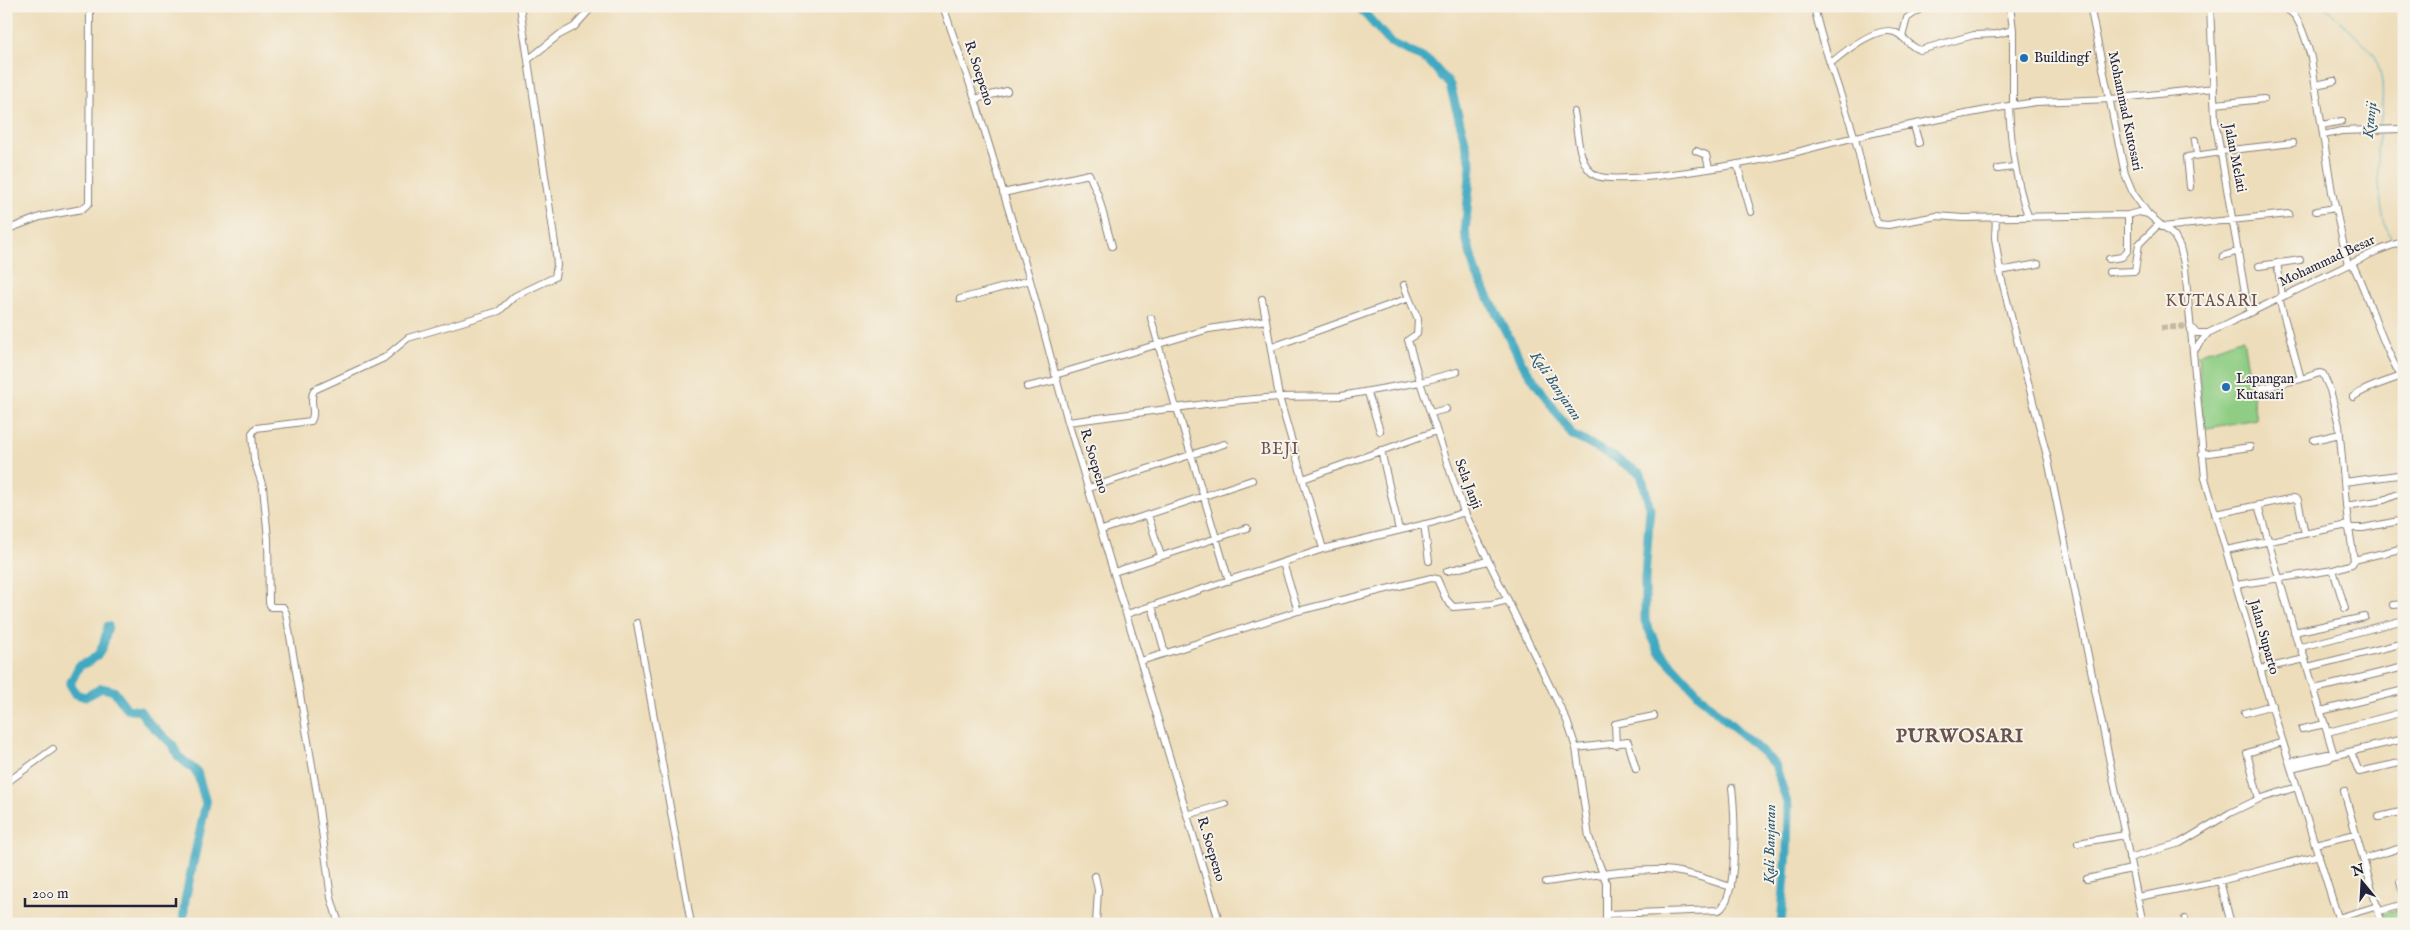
<svg xmlns="http://www.w3.org/2000/svg" width="2410" height="930" font-family="'IM FELL English',serif">
<rect width="100%" height="100%" fill="#f7f3e8"/>
<filter id="ink" filterUnits="userSpaceOnUse"><feTurbulence type="fractalNoise" baseFrequency=".02" numOctaves="2"/><feDisplacementMap in="SourceGraphic" scale="10" xChannelSelector="R" yChannelSelector="G"/><feConvolveMatrix kernelMatrix="1 2 1 2 8 2 1 2 1" color-interpolation-filters="sRGB"/></filter>
<filter id="wash" filterUnits="userSpaceOnUse"><feTurbulence type="fractalNoise" baseFrequency=".0096" numOctaves="4" result="noise"/><feDisplacementMap in="SourceGraphic" scale="20" xChannelSelector="R" yChannelSelector="G"/><feGaussianBlur stdDeviation="1.12" result="paint"/><feColorMatrix in="noise" values="0 0 0 0 0 0 0 0 0 0 0 0 0 0 0 0 0 1.4 0 .05"/><feComposite in="paint" operator="in"/></filter>
<g filter="url(#wash)">
<rect width="100%" height="100%" fill="#edddba"/>
<path fill="#8ecd83" stroke="#58785f" d="M2243,338l13,81 -53,10 -5,-75z
M2404,908v16h-20l-3,-10z"/>
<g fill="none" stroke-linecap="round" stroke-linejoin="round">
<path stroke="#41a9c1" stroke-width="1" d="M2324,6c50,47 65,48 56,121
M2379,133c-3,24 0,90 13,109
M2397,247l7,5"/>
<path stroke="#41a9c1" stroke-width="9" d="M1358,6l32,36 39,19 21,24 21,79 -6,69 10,38 47,92 50,72 42,22 27,17 9,34 -5,69v44l14,30 47,51 69,62 13,42 -1,46 -6,72
M108,626c-5,22 -6,32 -29,40l-9,18 6,10 9,3 17,-9 12,3 13,18 13,2 9,12 24,22 5,11 19,16 9,31 -21,97 -2,24"/>
</g>
</g>
<g filter="url(#ink)">
<g fill="none" stroke-linecap="round" stroke-linejoin="round">
<path stroke="#c4b8a1" stroke-width="6" stroke-dasharray="6 3" stroke-linecap="butt" d="M2161,328l29,-2"/>
<defs>
<path id="minor" d="M943,6l32,93 55,181 38,142 152,502
M1814,6c9,45 28,88 41,133 8,27 11,59 23,85l10,1 49,-9 26,2 165,-3 11,-3 9,2
M2010,6l3,24v75
M2090,6l35,168 8,19 15,21 26,22 6,11 5,21 20,210 59,204 76,242
M2210,6l5,114 31,178 5,14
M2285,6c2,6 5,4 8,8 9,9 15,33 18,44l21,134 16,73
M1902,37l5,-19 12,-8
M529,59l30,-24 15,-8 19,-21
M1831,63c13,-11 45,-37 63,-31 10,3 15,15 26,18l54,-15 23,-1 16,-4
M2316,85l18,-4
M975,99l32,-8
M2215,104l49,-5
M2009,106c2,38 6,73 19,110
M1574,112c4,19 3,52 21,63 20,12 152,-12 180,-18 18,-3 35,-9 52,-13 60,-15 121,-27 182,-38l27,-4 75,-3 103,-11
M2322,125l20,-4
M1914,126l5,17
M2324,135l17,-4 60,-2
M2195,140l2,14
M1696,151l10,4 3,13
M2222,151l71,-8
M1737,164l14,48
M1998,169l16,-2
M2403,181l1,3
M2190,187l-3,-30 35,-5
M1003,193l86,-19 9,21 14,51
M2316,211l20,-3
M1996,217l-1,21 6,39 47,183 95,464
M2162,227l127,-13
M6,230l34,-13 42,-8 7,-6 1,-197
M2223,256l16,-5
M2109,259l13,-2 6,-7v-35
M2277,262l5,34
M2352,263c19,38 29,82 52,118
M2259,266l41,-6
M2000,271l38,-7
M2109,272l26,-1 4,-27 20,-20
M1404,285l5,13
M960,299l70,-19
M1262,299l4,21
M1151,318l25,90
M2190,326l6,7h12
M1272,347l137,-49 9,21 -1,15 -9,6 12,42 37,-10
M2193,352l15,-19 169,-82 27,-10
M1055,375l154,-46 57,-9 13,77 44,152
M1027,387l30,-7
M2261,388l40,-9
M1368,393l12,38
M2353,397c15,-11 31,-14 48,-21
M1177,408l52,173
M1431,413l15,-4
M1068,422l153,-20 58,-5 62,-1 79,-14 43,127 104,212 9,27 13,89 17,45v42
M2314,440l26,-6
M1381,450l18,80
M2202,454l48,-7
M1303,479l133,-48
M2344,482l54,-7
M1089,488l135,-44
M2258,505l40,139 3,3
M2346,506l38,-6 19,-8
M2215,514l79,-16 4,2 7,34
M1148,515l13,41
M1424,524l5,37
M2348,528h15l41,-8
M1102,530l150,-50
M2226,550l122,-25
M2354,560l50,-12
M1283,563l15,48
M2333,570l12,38
M1447,571l41,-10
M1114,572l133,-44
M2236,585l97,-15 19,-6 2,-4 -7,-45 -8,-90 -9,-35 -7,-16 -3,-1 -19,6 -22,-81
M2393,605l11,-1
M1152,606l13,47
M1127,614l196,-65 111,-27 31,-10
M637,623l54,301
M2294,632l71,-15
M1141,661l157,-50 133,-33 6,1 9,20 7,8 39,-3 16,-4
M2308,667l96,-24
M2261,669l44,-10
M2315,689l89,-22
M2321,711l83,-21
M2245,713l27,-8
M2302,729l23,-5
M2328,732l76,-20
M1616,745l-1,-21 39,-8
M1576,748l52,-6 8,27
M2351,752l8,20 45,-10
M2334,755l-33,-108 103,-27
M2290,762l38,-8 4,2 72,-17
M2291,768l38,-9 3,-3
M6,783l47,-34
M2344,791l12,43
M2259,799l-12,-46 36,-11
M1187,815l38,-11
M2379,817l25,-6
M2078,843l47,-8
M2315,844l41,-10 26,90
M2129,858l51,-15 50,-30 29,-14 38,-12
M2364,859l40,-12
M1095,876l3,14 -2,34
M2403,878l-3,4 4,14
M2087,879l44,-10
M2220,881l11,43
M1546,882c39,-5 78,-13 117,-12 23,1 46,10 68,17
M2138,897l82,-16 99,-26
M2380,911l24,-7
M1607,914l112,-4c20,-12 16,-100 13,-122
M2338,918l40,-12
M2185,919l1,5
M339,924l-8,-26 -14,-104 -31,-181 -3,-6h-12l-2,-4 -1,-64 -5,-52 -9,-27 -2,-27 4,-5 55,-7c6,-9 -3,-20 3,-31l70,-32 24,-20 91,-27 16,-15 40,-19 2,-12 -2,-21 -35,-238"/>
</defs>
<use href="#minor" stroke="#88807a" stroke-width="8"/>
<use href="#minor" stroke="#fff" stroke-width="6"/>
</g>
</g>
<g fill="#1f6fb2" stroke="#f7f3e8" stroke-width="2">
<circle cx="2024" cy="58" r="5"/>
<circle cx="2226" cy="387" r="5"/>
</g>
<g text-anchor="middle" dominant-baseline="central" stroke-width="4" stroke-linejoin="round" paint-order="stroke">
<g font-size="14" fill="#22223b" stroke="#f7f3e8" text-anchor="start">
<text x="2034" y="58">Buildingf</text>
<text x="2236" y="379">Lapangan<tspan x="2236" dy="16">Kutasari</tspan></text>
</g>
<g font-size="14" fill="#22223b" stroke="#f7f3e8">
<text transform="translate(979 73) rotate(72)">R. Soepeno</text>
<text transform="translate(2125 111) rotate(78)">Mohammad Kutosari</text>
<text transform="translate(2235 158) rotate(79)">Jalan Melati</text>
<text transform="translate(2327 261) rotate(-25)">Mohammad Besar</text>
<text transform="translate(1094 461) rotate(73)">R. Soepeno</text>
<text transform="translate(1468 484) rotate(69)">Sela Janji</text>
<text transform="translate(2264 637) rotate(74)">Jalan Suparto</text>
<text transform="translate(1211 849) rotate(73)">R. Soepeno</text>
</g>
<g font-size="15" font-style="italic" fill="#2e5871" stroke="#f7f3e8">
<text transform="translate(2370 120) rotate(-84)">Kranji</text>
<text transform="translate(1556 386) rotate(56)">Kali Banjaran</text>
<text transform="translate(1770 844) rotate(-89)">Kali Banjaran</text>
</g>
<g font-size="16" letter-spacing="1" fill="#6a5250" stroke="#f7f3e8">
<text x="2212" y="302">KUTASARI</text>
<text x="1280" y="450">BEJI</text>
</g>
<g font-size="19" font-weight="bold" letter-spacing="1" fill="#6a5250" stroke="#f7f3e8">
<text x="1960" y="737">PURWOSARI</text>
</g>
</g>
<rect width="2410" height="930" fill="none" stroke="#f7f3e8" stroke-width="25"/>
<g transform="translate(2362 882) rotate(342)" stroke="#f7f3e8" stroke-width="4" paint-order="stroke">
<path d="M0-4L9 19L0 12L-9 19Z" fill="#22223b"/>
<text y="-8" font-size="14" font-weight="bold" text-anchor="middle" fill="#22223b">N</text>
</g>
<path d="M25 898v8h151v-8" fill="none" stroke="#22223b" stroke-width="2.5"/>
<text x="32" y="898" font-size="15" fill="#22223b" stroke="#f7f3e8" stroke-width="4" paint-order="stroke">200 m</text>
</svg>
